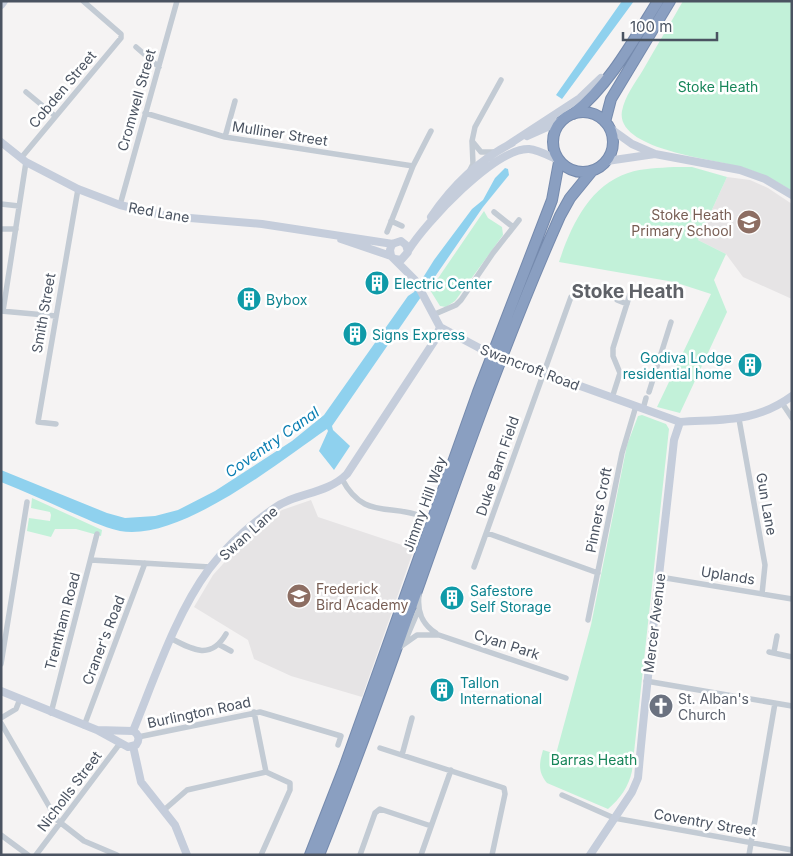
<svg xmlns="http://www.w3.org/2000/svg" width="793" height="856" font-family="Inter,sans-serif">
<rect width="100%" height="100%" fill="#f5f3f3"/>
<path fill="#e6e4e5" d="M727,177l23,3 18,8 24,16v95l-49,-22 -17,-23 -28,-14z
M311,500l7,17 96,32 -52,148 -71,-21 -37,-17 -6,-19 -54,-33 19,-32 28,-31 41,-34z"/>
<path fill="#c2f1d9" d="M683,1h109v190c-17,-11 -33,-19 -52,-24 -26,-8 -125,-17 -118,-56 3,-15 13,-28 21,-41 13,-23 27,-46 40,-69z
M674,167h18l35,10 -29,63 28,14 -12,26 13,32 -47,101 -23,-6 54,-113 -37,-12 -115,-20c12,-36 30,-76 69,-89 15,-5 31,-5 46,-6z
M484,211l4,7 14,9 1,8 -48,66 -9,6 -6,-1 -10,-16z
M642,415l24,9 3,5 -37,342c-3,15 -12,28 -24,38l-61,-26c-9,-11 -8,-19 -4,-33l13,4 35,-129 36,-180 11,-29z
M32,498l70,32 -1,6 -25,-7h-21l-4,8 -24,-6 2,-13 21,3 1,-6 -1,-3 -19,-4z"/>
<path fill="#8fd1ee" d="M622,1h12l-72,98 -6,-4z
M505,168l3,1 1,6 -26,32 -151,219 1,4 17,16 -16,24 -15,-19 9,-20 -1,-2c-48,33 -147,113 -207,102 -18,-4 -35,-13 -52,-20 -22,-10 -44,-20 -67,-29v-12l106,43 18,5 30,-2 23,-6 37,-19 77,-50 32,-26 84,-119 6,-4 20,-32 38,-51 11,-9 12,-22z"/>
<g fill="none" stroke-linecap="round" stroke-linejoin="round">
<defs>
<path id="highway" d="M553 142a30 30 0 1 1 60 0a30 30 0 1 1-60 0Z
M573,114c37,-30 60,-73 85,-113
M605,122l6,-23 59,-98
M310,855l34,-87 134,-376 74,-192 7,-38
M319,855c85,-211 149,-431 241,-639l10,-18 22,-27"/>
</defs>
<use href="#highway" stroke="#758aad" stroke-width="12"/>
<path stroke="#c3cbd4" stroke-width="5.5" d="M136,47l23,20
M26,92l29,24
M145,113l80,24 188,29
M225,137l10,-36
M472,141l3,-14 26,-47
M21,158l100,-120v-4l-38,-33
M470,170l3,-6 -1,-23 9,11h13
M1,204l18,2
M120,205l57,-204
M494,212l19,15
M391,221l11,5
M1,229h15
M387,232l26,-66 18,-35
M617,300l10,4
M1,311l55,5
M3,311l23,-149
M435,314l21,-9 5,-5 32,-47 26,-33
M649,392l22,-70
M612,398l8,-25 -7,-17v-8l17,-54
M782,403l10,15
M643,409l3,-11
M739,419l26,146 -3,29
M56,424l-18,-2 40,-233
M342,479c21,40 46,25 79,37
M487,533l111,40
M91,560l119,7
M474,567l97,-270
M660,577l132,22
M419,595c-2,17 3,29 17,38
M588,620l34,-167 14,-47
M172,639c21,11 39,21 54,-5
M406,639l12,-28
M220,645l11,6
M400,647l17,-12h22l127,43
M769,652l23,5
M774,652l3,-16
M1,664l26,-162
M646,681l146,25
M254,712l12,60
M51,713l46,-179
M1,718l15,-9 4,-10
M1,723l56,97 27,21 33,14
M84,726l61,-163
M138,737l122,-25 81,24 -3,9
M380,748l124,40 1,6 -13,61
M402,755l10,-37
M562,795l52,23 178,32
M164,810l23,-20 79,-18 24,11v7l-29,65
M1,835l27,20
M36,855l82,-109 5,-2
M360,855l15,-42 5,-4 51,17
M421,855l30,-85
M749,855l26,-152"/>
<path stroke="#c5cddb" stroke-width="8" d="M1,5l3,-4
M611,129l21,15 23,10 85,16 25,9 27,16
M527,136l36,-16
M1,142l25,20 52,27 42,16 46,11 96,8 131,20
M508,145l72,-47 21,-20
M607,161l48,-7
M431,217c21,-31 48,-57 81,-74
M341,239l50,17
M408,251c17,-28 87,-103 121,-102 10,1 20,7 29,11
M395,259l6,1 7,-8 -2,-7 -5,-4 -9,3 -2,6 1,6 24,24 25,47 45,24
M511,361l169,61
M680,422c42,-3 75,1 112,-26
M1,691l96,39 31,17 8,-2c4,-5 3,-11 -3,-14l-36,-1
M133,731c21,-51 43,-118 76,-162 17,-22 41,-44 64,-60 23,-17 53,-14 74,-35l88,-134 5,-13
M133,746l8,36 34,43 12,30
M590,855l42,-63 6,-14c10,-113 24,-225 36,-338l6,-18"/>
<use href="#highway" stroke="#8a9fc1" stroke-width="10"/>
<path stroke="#c5cddb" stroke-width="8" d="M485,351l26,10"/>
</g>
<defs>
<symbol id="school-disc" viewBox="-11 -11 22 22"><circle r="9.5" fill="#8d6e63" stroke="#fff"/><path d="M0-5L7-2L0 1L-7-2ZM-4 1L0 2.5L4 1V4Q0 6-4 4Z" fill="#fff"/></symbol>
<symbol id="building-disc" viewBox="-11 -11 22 22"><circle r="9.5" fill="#0f9aa8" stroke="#fff"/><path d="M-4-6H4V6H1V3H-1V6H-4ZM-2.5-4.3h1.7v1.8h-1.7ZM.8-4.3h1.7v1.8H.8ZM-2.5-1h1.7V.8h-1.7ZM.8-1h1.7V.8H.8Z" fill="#fff"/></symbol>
<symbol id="church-disc" viewBox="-11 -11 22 22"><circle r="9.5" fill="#6b7280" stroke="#fff"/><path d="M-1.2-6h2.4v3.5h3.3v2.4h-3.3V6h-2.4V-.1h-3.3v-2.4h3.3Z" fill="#fff"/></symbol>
</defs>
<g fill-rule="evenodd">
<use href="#school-disc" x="735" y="208" width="28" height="28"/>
<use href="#building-disc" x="363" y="269" width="28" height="28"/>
<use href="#building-disc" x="235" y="285" width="28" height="28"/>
<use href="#building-disc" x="341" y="320" width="28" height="28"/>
<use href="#building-disc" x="736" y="351" width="28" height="28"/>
<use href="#school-disc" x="285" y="582" width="28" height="28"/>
<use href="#building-disc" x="438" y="584" width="28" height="28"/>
<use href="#building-disc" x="428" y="676" width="28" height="28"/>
<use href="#church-disc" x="647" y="692" width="28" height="28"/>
</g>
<g text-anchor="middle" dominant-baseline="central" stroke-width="5" stroke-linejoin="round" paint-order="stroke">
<g font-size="14" fill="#178559" stroke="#fff">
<text x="718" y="86">Stoke Heath</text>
<text x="594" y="759">Barras Heath</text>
</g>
<g font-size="14" fill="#4a5361" stroke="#fff">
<text transform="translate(62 89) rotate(-50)">Cobden Street</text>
<text transform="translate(136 100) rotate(-74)">Cromwell Street</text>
<text transform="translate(280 133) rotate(9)">Mulliner Street</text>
<text transform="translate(159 212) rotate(10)">Red Lane</text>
<text transform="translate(43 313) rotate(-80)">Smith Street</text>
<text transform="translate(530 367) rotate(21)">Swancroft Road</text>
<text transform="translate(497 466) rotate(-71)">Duke Barn Field</text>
<text transform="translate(424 504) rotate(-70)">Jimmy Hill Way</text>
<text transform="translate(767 504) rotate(80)">Gun Lane</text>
<text transform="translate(598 510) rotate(-79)">Pinners Croft</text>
<text transform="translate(248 533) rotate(-42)">Swan Lane</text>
<text transform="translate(728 575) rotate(9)">Uplands</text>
<text transform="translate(62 621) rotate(-75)">Trentham Road</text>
<text transform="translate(654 623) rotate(-83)">Mercer Avenue</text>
<text transform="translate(103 640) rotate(-69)">Craner's Road</text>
<text transform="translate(507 644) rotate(18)">Cyan Park</text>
<text transform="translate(199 712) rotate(-12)">Burlington Road</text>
<text transform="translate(69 791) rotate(-53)">Nicholls Street</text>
<text transform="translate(705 822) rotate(10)">Coventry Street</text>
</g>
<g font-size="14" fill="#785e54" stroke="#fff" text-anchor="end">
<text x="732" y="214">Stoke Heath<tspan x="732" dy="16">Primary School</tspan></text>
<text x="316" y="588" text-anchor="start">Frederick<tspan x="316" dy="16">Bird Academy</tspan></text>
</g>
<g font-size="14" fill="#0d838f" stroke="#fff" text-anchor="start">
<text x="394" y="283">Electric Center</text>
<text x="266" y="299">Bybox</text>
<text x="372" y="334">Signs Express</text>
<text x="732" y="357" text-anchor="end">Godiva Lodge<tspan x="732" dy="16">residential home</tspan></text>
<text x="470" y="590">Safestore<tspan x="470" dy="16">Self Storage</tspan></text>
<text x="460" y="682">Tallon<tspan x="460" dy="16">International</tspan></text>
</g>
<g font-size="14" fill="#5b616d" stroke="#fff" text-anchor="start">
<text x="678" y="698">St. Alban's<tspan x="678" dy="16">Church</tspan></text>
</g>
<g font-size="15" font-style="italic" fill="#0b7eb2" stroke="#fff">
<text transform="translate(272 442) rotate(-35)">Coventry Canal</text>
</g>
<g font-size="19" font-weight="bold" fill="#5f6268" stroke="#fff">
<text x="628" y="291">Stoke Heath</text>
</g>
</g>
<rect width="793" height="856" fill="none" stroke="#4a5361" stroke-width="5"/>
<path d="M623 32v8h94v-8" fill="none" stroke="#4a5361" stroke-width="2.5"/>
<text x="630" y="32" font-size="15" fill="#4a5361" stroke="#ffffff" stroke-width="4" paint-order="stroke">100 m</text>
</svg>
